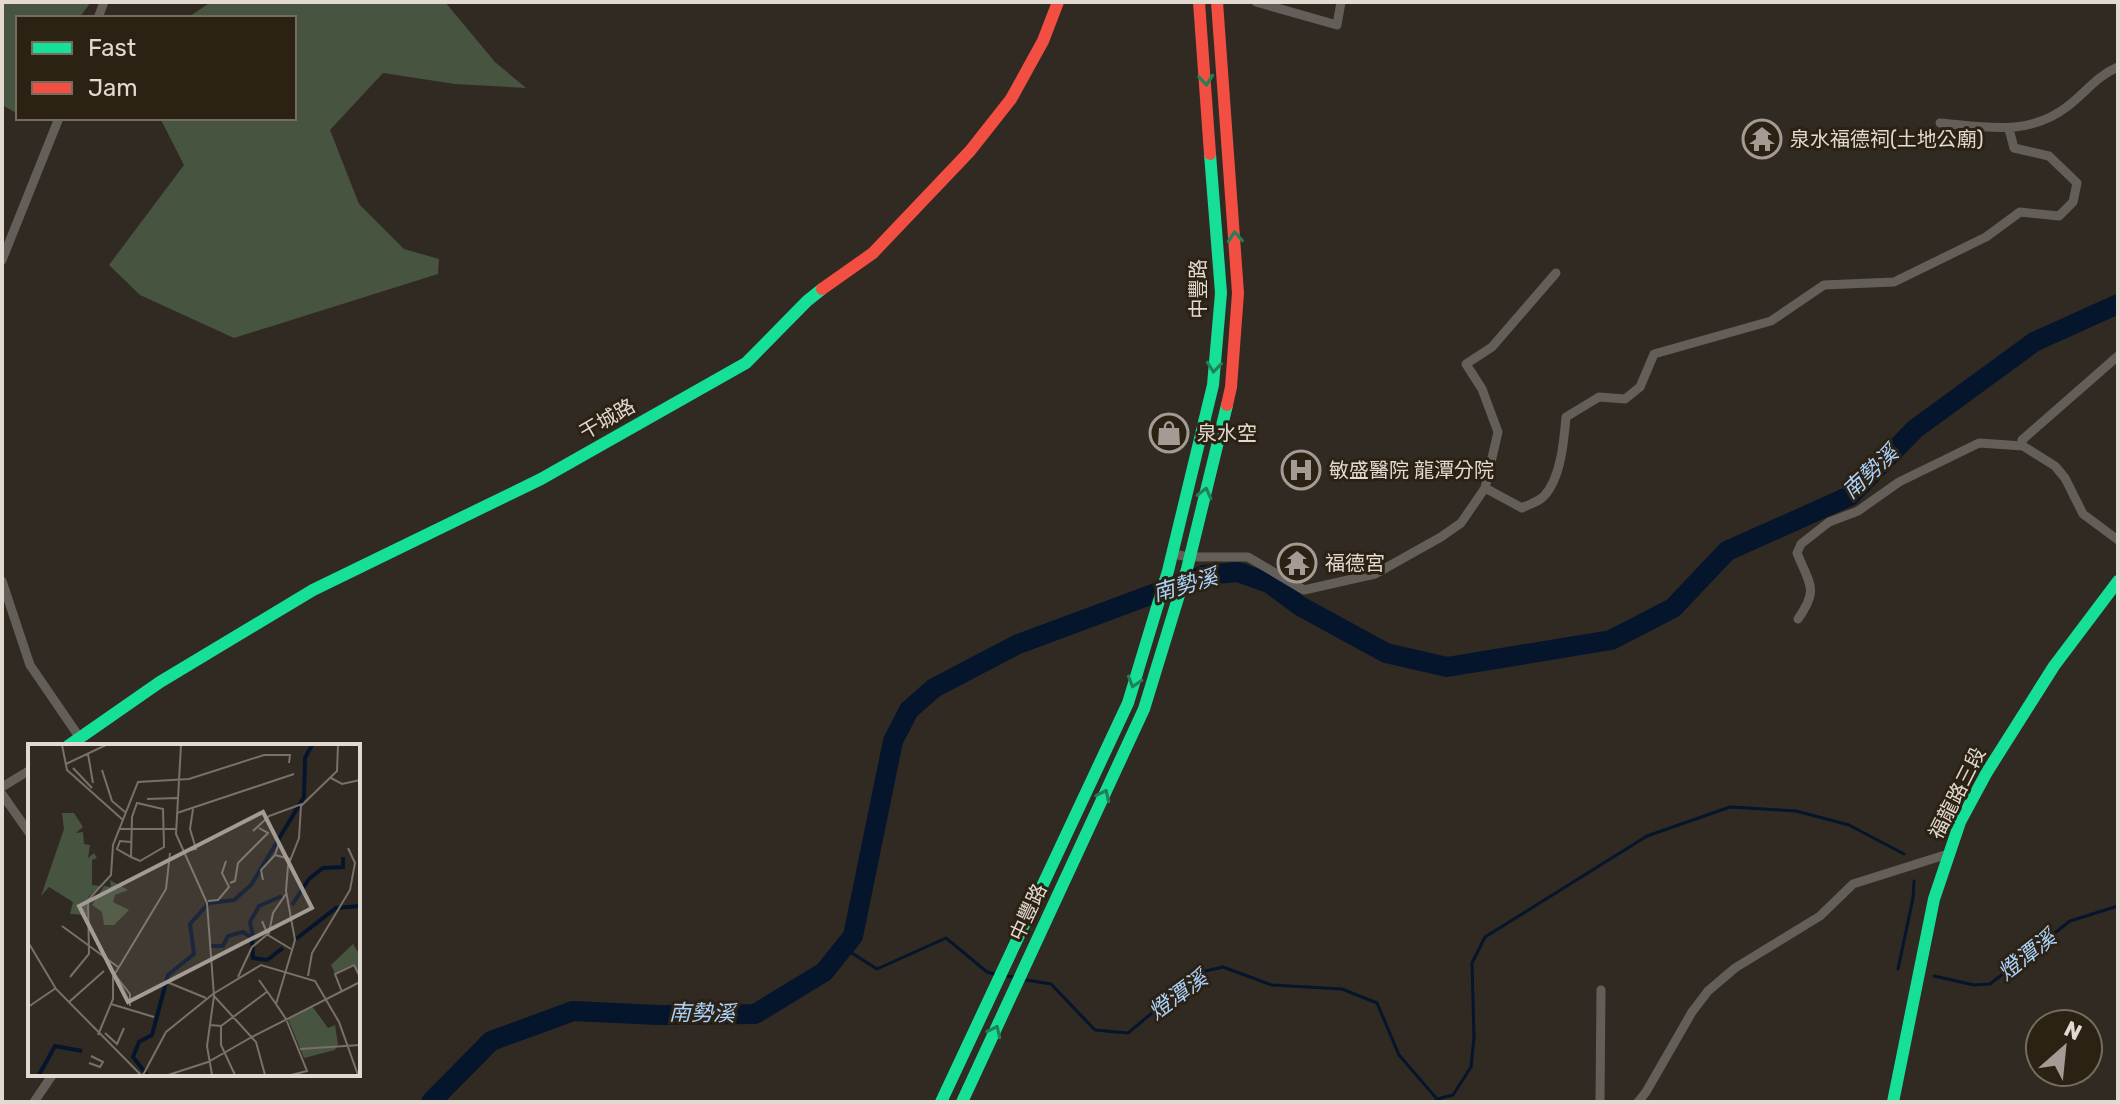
<svg xmlns="http://www.w3.org/2000/svg" width="2120" height="1104" font-family="Rubik,'Noto Sans TC',sans-serif">
<rect width="100%" height="100%" fill="#312a23"/>
<path fill="#47543f" d="M2,2h89l-12,16h-61v96l-16,-9z
M211,2h234l50,60 31,26 -71,-4 -72,-11 -53,57 29,74 45,45 35,10 -1,15 -204,64 -94,-43 -31,-30 75,-100 -24,-47h134v-100h-107z"/>
<g fill="none" stroke-linecap="round" stroke-linejoin="round">
<path stroke="#04152c" stroke-width="3" d="M844,948l33,21 69,-31 41,34 7,2
M1898,969l15,-71 1,-17
M1007,976l6,1
M1934,976l40,9 16,-1 80,-63 48,-15
M1026,980l25,4 44,46 33,3 73,-61 22,-5 49,18 70,4 35,14 22,52 38,44 -3,3
M1437,1099l16,-4 18,-28 3,-30 -2,-74 13,-26 162,-101 83,-29 66,4 53,14 55,29"/>
<path stroke="#04152c" stroke-width="20" d="M431,1102l60,-61 82,-30 85,4 97,-1 69,-42 29,-36 40,-195 16,-31 25,-22 82,-43 188,-70 34,-3 31,11 31,23 86,47 61,14 164,-27 62,-32 54,-57 123,-55 65,-67 119,-87 84,-38"/>
<path stroke="#635e57" stroke-width="9" d="M1256,2l81,23 4,-23
M98,18l6,-16
M1940,123c46,4 88,14 128,-17 18,-14 29,-30 50,-39
M2,260l57,-142
M2118,356l-96,84 1,6 32,20 10,12 18,36 35,26
M1485,488l37,20c7,-4 17,-6 22,-12 17,-18 20,-56 22,-79l33,-20 26,2 15,-12 14,-33 117,-33 53,-36 70,-3 92,-45 34,-25 39,4 14,-14 4,-19 -28,-27 -35,-8 -5,-19
M1173,554l16,3h59l56,33 71,-16 66,-37 20,-14 24,-35 13,-56 -16,-43 -16,-25 26,-17 64,-74
M2,581l28,84 50,73
M1798,619c21,-30 12,-34 -1,-66l4,-9 28,-22 29,-11 41,-29 80,-39 44,3
M2,787l28,-17
M2,794l28,40
M34,1102l19,-28
M1600,1102l1,-112
M1638,1102l8,-10 46,-80 16,-21 27,-23 85,-52 33,-32 95,-30"/>
<path stroke="#16e098" stroke-width="12" d="M68,746l92,-64 153,-92 228,-111 205,-116 61,-62 15,-12
M941,1102l187,-399 40,-132 45,-186 8,-92 -11,-139
M962,1102l182,-393 43,-140 40,-164
M1893,1102l41,-203 26,-77 27,-50 67,-106 64,-85"/>
<path stroke="#f24e42" stroke-width="12" d="M1199,2l11,152
M1217,2l21,291 -7,94 -4,18
M822,289l51,-36 97,-102 41,-52 32,-58 15,-39"/>
</g>
<defs><path id="oneway-chevron" d="M-2-3.5L2.5 0L-2 3.5" fill="none" stroke-width="1.6" stroke-linecap="round" stroke-linejoin="round" transform="scale(2)"/></defs>
<g stroke="#218156">
<use href="#oneway-chevron" transform="translate(1206 80) rotate(85)"/>
<use href="#oneway-chevron" transform="translate(1235 237) rotate(-94)"/>
<use href="#oneway-chevron" transform="translate(1214 367) rotate(96)"/>
<use href="#oneway-chevron" transform="translate(1205 493) rotate(-76)"/>
<use href="#oneway-chevron" transform="translate(1134 682) rotate(107)"/>
<use href="#oneway-chevron" transform="translate(1104 795) rotate(-65)"/>
<use href="#oneway-chevron" transform="translate(995 1031) rotate(-65)"/>
</g>
<defs>
<symbol id="temple-ring" viewBox="-11 -11 22 22"><circle r="9.5" fill="#2c2214" stroke="#a49c94" stroke-width="1.5"/><path d="M0-6L5-2H3V0L6.5 2.5H4V6H1.5V3h-3V6H-4V2.5H-6.5L-3 0V-2H-5Z" fill="#a49c94"/></symbol>
<symbol id="shop-ring" viewBox="-11 -11 22 22"><circle r="9.5" fill="#2c2214" stroke="#a49c94" stroke-width="1.5"/><path d="M-5-2.5h2.3a2.7 3.5 0 0 1 5.4 0H5L5.5 6h-11ZM-1.5-2.5h3a1.5 2.3 0 0 0-3 0Z" fill="#a49c94"/></symbol>
<symbol id="hospital-ring" viewBox="-11 -11 22 22"><circle r="9.5" fill="#2c2214" stroke="#a49c94" stroke-width="1.5"/><path d="M-5-5h3v3.5h4V-5h3V5h-3V1.5h-4V5h-3Z" fill="#a49c94"/></symbol>
</defs>
<g fill-rule="evenodd">
<use href="#temple-ring" x="1740" y="117" width="44" height="44"/>
<use href="#shop-ring" x="1147" y="411" width="44" height="44"/>
<use href="#hospital-ring" x="1279" y="448" width="44" height="44"/>
<use href="#temple-ring" x="1275" y="541" width="44" height="44"/>
</g>
<g text-anchor="middle" dominant-baseline="central" stroke-width="6" stroke-linejoin="round" paint-order="stroke">
<g font-size="20" fill="#e2dad1" stroke="#2c2214" text-anchor="start">
<text x="1790" y="139">泉水福德祠(土地公廟)</text>
<text x="1197" y="433">泉水空</text>
<text x="1329" y="470">敏盛醫院 龍潭分院</text>
<text x="1325" y="563">福德宮</text>
</g>
<g font-size="20" fill="#e2dad1" stroke="#2c2214">
<text transform="translate(1198 289) rotate(-90)">中豐路</text>
<text transform="translate(607 419) rotate(-30)">干城路</text>
<text transform="translate(1957 793) rotate(-63)">福龍路三段</text>
<text transform="translate(1028 912) rotate(-65)">中豐路</text>
</g>
<g font-size="22" font-style="italic" fill="#abd3fd" stroke="#2c2214">
<text transform="translate(1870 472) rotate(-43)">南勢溪</text>
<text transform="translate(1185 585) rotate(-16)">南勢溪</text>
<text transform="translate(2027 955) rotate(-38)">燈潭溪</text>
<text transform="translate(1178 995) rotate(-36)">燈潭溪</text>
<text transform="translate(702 1013) rotate(1)">南勢溪</text>
</g>
</g>
<g transform="translate(28 744)">
<rect width="332" height="332" fill="#312a23"/>
<path d="M34,69h12l9,14 -7,6 7,-1 1,12 6,1 -2,13 6,-5 3,5 -5,2v25l8,1 -12,11v18l-18,-1 3,-12 -24,-15 -8,9 23,-67zM82,136l18,10 -13,5 -2,7 16,8 -15,15h-10l-2,-13 -10,-7 12,-19 7,1zM325,200l7,11v21l-6,-12 -19,9 -4,-8zM284,262l16,22 7,-3 3,19 -3,6 -31,8 -16,-39z" fill="#47543f"/>
<path fill="none" stroke="#04152c" stroke-width="4" d="M264,161l17,-26 14,-11 20,-1v-10M225,193l-3,-15 9,-16 23,-10M268,195l40,-31 24,-2M183,202h12l5,-10 15,-4 9,6 1,20 14,2 16,-12M11,331l16,-29 27,5M119,331l-14,-18 6,-15 13,-7 16,-60 26,-21 -4,-30 19,-21 25,-3 17,-15 53,-88 1,-39 7,-13"/>
<path fill="none" stroke="#787069" stroke-width="2" d="M34,1l5,25 56,50M153,1l-5,89 31,69 7,93 42,46 9,33M60,10l5,29M38,20l40,-19M45,24l19,20M74,26l10,31 13,11M303,34l11,6 18,-4M119,55l30,-1M149,69l117,-39M91,85h57M225,87l16,-15 33,-12M251,99l-4,12 15,4M156,107l12,-2 -6,-20 3,-20M103,113l1,-40 5,-14 26,6 1,38 -24,14 -9,-4 -14,-8 3,-8 11,1M235,136l-2,-10 14,-15M202,139l5,-2 3,-18 30,-30 -9,-5M180,157l10,-1 11,-13 -7,-14 4,-12M234,177l6,14 23,14M34,182l56,41M0,198l28,47 85,86M87,231l15,19v12M280,232l4,-23 38,-63 5,-27 -7,-15M42,233l19,-23 -1,-54 23,-25 2,-30 25,-63 51,-3 75,-24h26l-1,8M210,233l14,-30 17,-14 4,-20 13,-19M231,236l17,24M139,238l39,16M314,248l-7,-18 19,-9 6,12M41,258l35,-31M83,260l43,13M0,263l28,-19M258,275l21,52 -16,4M258,275l-10,-15 19,-64 -9,-49 2,-25 11,-28 2,-32 36,-35 1,-26M182,281l11,1 47,-35M193,282v19l14,30M77,289l12,11 7,-16M70,291l15,-36v-22l53,-88 4,-36M222,294l110,-56M272,305l60,-4M61,319l11,4 3,-5 -12,-6M115,331l23,-43 47,-38 48,-29 54,16 24,41 19,53M140,331l40,-13 42,-24M184,331l-5,-29 7,-50"/>
<path fill="#a49c94" fill-opacity="0.15" stroke="#a49c94" stroke-width="4" d="M235,68l49,96 -184,94 -49,-96z"/>
<rect width="332" height="332" fill="none" stroke="#e2dad1" stroke-width="4"/>
</g>
<rect width="2120" height="1104" fill="none" stroke="#e2dad1" stroke-width="8"/>
<rect x="16" y="16" width="280" height="104" fill="#2c2214" stroke="#756c60" stroke-width="2"/>
<rect x="32" y="42" width="40" height="12" fill="#16e098" stroke="#756c60" stroke-width="2"/>
<text x="88" y="56" font-size="24" fill="#e2dad1">Fast</text>
<rect x="32" y="82" width="40" height="12" fill="#f24e42" stroke="#756c60" stroke-width="2"/>
<text x="88" y="96" font-size="24" fill="#e2dad1">Jam</text>
<g transform="translate(2064 1048) rotate(27)"><circle r="38" fill="#2c2214" stroke="#756c60" stroke-width="2"/>
<path d="M0-6L14 30L0 20L-14 30Z" fill="#a49c94"/>
<text y="-12" font-size="22" font-weight="bold" text-anchor="middle" fill="#e2dad1">N</text>
</g>
</svg>
